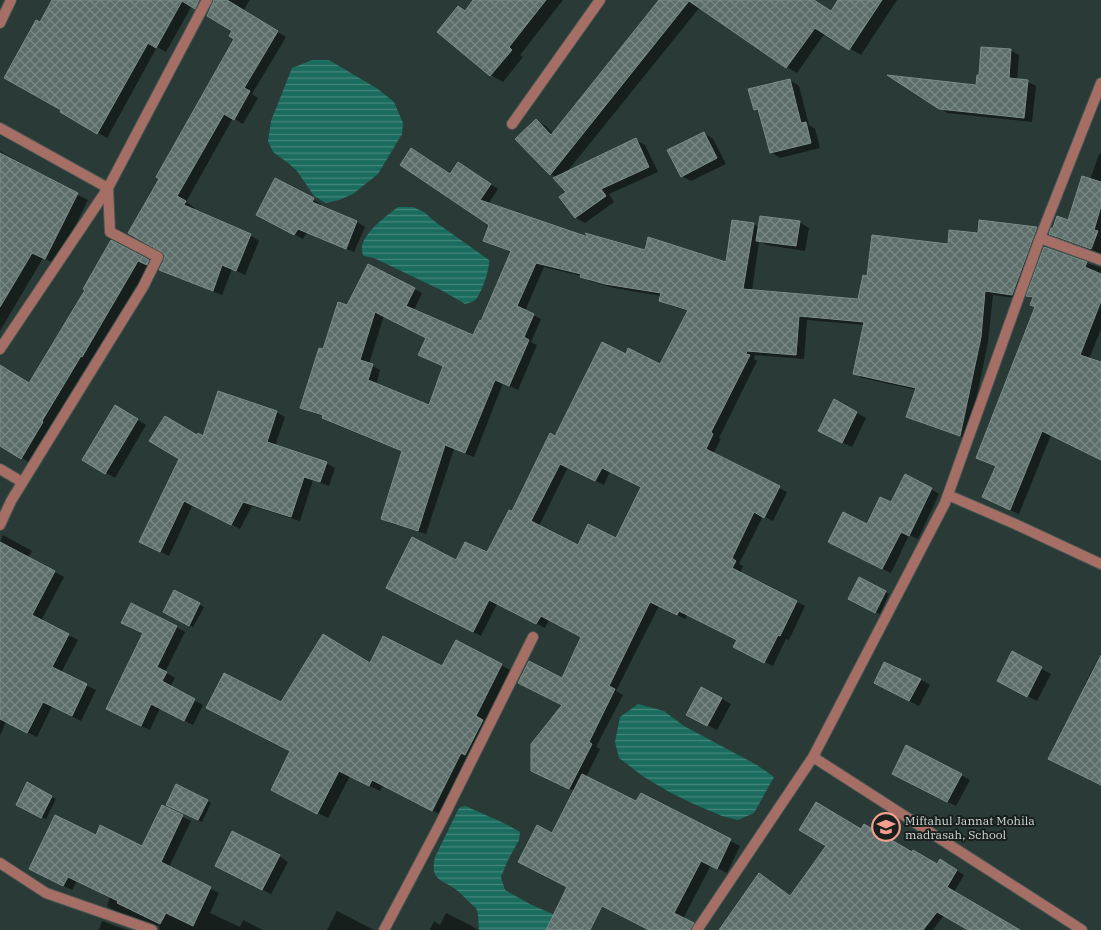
<svg xmlns="http://www.w3.org/2000/svg" width="1101" height="930" font-family="'IBM Plex Serif',serif">
<defs>
<pattern id="water-rules" width="6" height="5" patternUnits="userSpaceOnUse" patternTransform="scale(1.25)"><rect width="6" height="5" fill="#1a6c5e"/><path d="M0 2.5h6" fill="none" stroke="#45877c"/></pattern>
<pattern id="building-cross-hatch" width="8" height="8" patternUnits="userSpaceOnUse" patternTransform="scale(1.25)"><rect width="8" height="8" fill="#5d6e6a"/><path d="M0 0l8 8M0 8l8-8" fill="none" stroke="#7a8985"/></pattern>
</defs>
<rect width="100%" height="100%" fill="#2a3a36"/>
<path fill="url(#water-rules)" d="M312,60h17l49,29 16,13 9,21 -1,11 -24,40 -25,20 -14,6 -13,3 -12,-7 -17,-25 -9,-8 -15,-11 -5,-11 3,-20 21,-53z
M398,207h15l11,5 10,9 55,39c1,9 -7,32 -13,39 -2,3 -7,4 -11,5l-22,-13 -69,-33 -10,-2c-11,-16 22,-40 34,-49z
M638,704l26,7 20,15 73,39 17,12 -20,36 -16,7 -16,-4 -26,-11 -25,-12 -27,-16 -25,-19 -4,-16 5,-25z
M464,806c6,1 9,4 15,6 15,7 27,11 41,20l-1,8 -11,20 -7,17 4,13 25,14 27,12 25,14h-103l-1,-16 -2,-6c-7,-5 -11,-11 -17,-16 -15,-13 -30,-9 -24,-35l24,-49z"/>
<path fill="#0007" fill-rule="evenodd" d="M54,0h141l-29,52 -9,-5 -50,91 -46,-26 1,-2z
M215,0h35l-7,11 43,26 -34,57 6,4 -15,26 -10,-6 -47,84 9,6 -2,2 57,25 9,6 -14,34 -13,-6 -10,26 -52,-21 -9,-5 5,-9 -5,-82 75,-140 -2,-8z
M475,0h88l-43,55 3,2 -20,25 -12,-7 -25,-63z
M661,0h153l18,12 8,-12h57l-36,55 -36,-22 -28,40 -10,-6 -87,-60 -134,166 70,-33 9,5 13,27 -49,22 5,8 -29,21 -9,-5 -8,-26 -11,-15 -7,-3 -14,-54 10,6 7,8z
M1010,50l9,5 -2,25 11,2 8,4 -4,36 -84,-9 -9,-5 38,-22z
M790,80l9,6 10,39 6,4 5,19 -40,10 -9,-6 -10,-40 -6,-3z
M704,133l9,6 13,25 -35,17 -9,-5z
M0,151l26,15 -1,2 63,32 -32,64 -13,-6 -43,73z
M1099,154h2v100l-42,-15 -8,-6 18,-11 21,-42z
M466,168l32,21 -10,15 103,36 55,12 81,11 26,-39 6,4 40,-6 10,6 -4,23 -38,-6 -8,-4 -7,50 107,9 9,-22 81,-33 30,-10 58,-7 8,4 -24,67 -28,-4 -5,47 -20,97 -52,-18 -9,-5 10,-26 -55,-12 -8,-5 11,-48 -58,-5 -3,39 -49,-4 -1,4 3,2 -38,77 2,1 -8,15 74,38 -14,29 -10,-5 -24,48 4,2 -3,7 65,33 -16,34 -3,-1 -13,27 -30,-15 -5,-11 -51,-25 -2,4 -26,-13 -43,85 7,4 -27,52 4,2 -14,28 51,26 4,-9 99,52 -13,27 -16,-8 -28,54 17,9 -1,2h-49l-97,-96 22,-43 -34,-16 22,-70v-26l20,-42 -34,-18 -4,9 -48,-24 -16,32 -85,-43 61,-31 31,-8 25,-41 42,-76 71,-82 35,10 27,-54 -19,-6 -9,-5 2,-4 -48,-8 -24,-7 -8,-5 -38,-9 -19,44 16,8 -10,23 6,3 -19,45 -15,-7 -29,74 -20,-8 -28,85 -36,-11 -8,-5 21,-66 -71,-29 -8,-5v-2l-14,-4 -8,-5 22,-57 24,-44 66,-17 8,4 -8,17 60,27 8,-15 30,-70 -19,-7 -8,-4 5,-16 -39,-50zM384,315l43,23 17,28 -14,41 -54,-22 4,-15 -11,-6zM568,467l36,18 6,-14 32,16 -26,52 -38,8 -39,-21z
M276,180l45,24 -1,2 37,16 8,5 -11,25 -47,-20 -4,7 -37,-20z
M111,242l48,25 -1,3 -9,-3 -117,197 -32,-19v-78l29,17 57,-94z
M1045,248l56,20v61l-12,30 12,4v97l-50,-25 -32,79 -27,-12 5,-35 -10,-5 49,-155 -3,-8 -5,-3z
M115,406l31,19 -31,53 -31,-18z
M276,412l9,5 -10,29 51,17 9,5 -6,18 -16,-6 -13,41 -48,-15 -12,23 -47,-25 -24,52 -20,-10 48,-110 7,2z
M857,413l9,5 -14,29 -23,-11z
M931,489l8,5 -21,45 -9,-4 -18,38 -53,-27 29,-21 24,-21z
M3,535l29,16 -4,7 36,19 -23,44 37,19 -17,33 35,17 -15,31 -29,-15 -15,31 -31,-16 -6,15v-194z
M859,579l30,15 -9,20 -30,-15z
M175,592l29,15 -11,20 -28,-15z
M176,627l9,5 -20,40 10,6 -5,9 33,18 -10,20 -33,-17 -10,22 -34,-16z
M456,641l56,30 -69,145 -60,-31 -3,6 -30,-15 -22,42 -46,-23 9,-44 -10,-47 89,-39 73,3z
M1012,653l39,21 -14,27 -29,-15z
M1101,653v132l-15,-98 -2,-1z
M921,680l9,5 -11,21 -34,-18z
M722,699l9,5 -14,26 -20,-10z
M961,775l9,5 -14,26 -53,-27z
M28,784l28,15 -10,20 -29,-15z
M207,801l4,2 -9,19 -30,-15z
M163,807l28,14 -22,46 50,26 -9,20 30,14 3,-7 20,10h-103l-1,-4 -44,-15 -8,-5 3,-9 -33,-16 -5,9 -33,-16 57,-38 47,11z
M862,830l75,36 3,-5 24,14 -10,17 64,38h-48l-26,-15 -11,15h-213l47,-51 24,18z
M279,856l9,6 -17,32 -45,-23z
M337,911l29,15 8,4h-47z
M446,913l24,12 8,5h-48l4,-9 6,4z
M102,921l25,9h-28z"/>
<path fill="url(#building-cross-hatch)" stroke="#7a8c88" fill-rule="evenodd" d="M52,0h147l-4,9 -13,-8 -26,47 -8,-5 -51,91 -37,-22 1,-2 -57,-32 32,-58 4,2z
M214,0h13l51,31 -34,57 6,3 -16,29 -10,-6 -47,82 9,5 -2,4 67,29 -15,37 -14,-6 -9,26 -54,-21 5,-10 1,-4 -2,-3 -35,-20 31,-54 -3,-2 78,-138 -5,-3 3,-5 -25,-15z
M473,0h73l-37,47 3,3 -22,26 -53,-44 21,-26 7,5z
M659,0h155l17,11 7,-11h44l-33,50 -34,-22 -29,40 -97,-67 -139,174 -35,-36 21,-20 15,16z
M981,47l30,2 -2,29 19,2 -4,38 -85,-9 -52,-34 89,10 1,-10h2z
M790,79l11,44 5,-1 5,21 -41,10 -12,-44 -4,1 -6,-21z
M704,132l13,26 -36,19 -14,-27z
M636,138l13,29 -48,22 5,7 -31,22 -16,-21 7,-5 -13,-14z
M411,148l39,26 8,-12 33,22 -11,16 108,37 -3,-4 60,17 3,-13 78,25 6,-42 22,3 -11,66 115,10 5,-24 4,1 5,-41 76,9 1,-14 29,3 1,-13 58,7 -25,68 -27,-4 -4,46 -21,99 -54,-19 10,-29 -63,-14 11,-52 -65,-6 -3,39 -49,-4 -1,3 4,1 -39,77 2,2 -7,15 74,37 -16,32 -10,-6 -22,46 4,3 -4,7 65,33 -17,35 -2,-1 -14,28 -31,-16 4,-7 -58,-29 -2,4 -27,-13 -41,84 6,3 -26,53 3,2 -23,45 -38,-18v-27l31,-39 -44,-22 11,-22 33,17 19,-41 -40,-21 -5,8 -47,-24 -16,32 -87,-44 26,-51 44,23 9,-18 22,10 22,-42 3,1 38,-78 5,3 47,-94 24,12 2,-6 32,16 28,-54 -29,-9 2,-8 -56,-9 -25,-7 1,-3 -45,-11 -19,43 17,8 -10,23 5,3 -20,46 -14,-6 -30,73 -20,-8 -27,86 -37,-12 21,-68 -80,-33 1,-3 -23,-7 19,-60 4,1 15,-47 9,3 21,-41 47,24 -9,18 67,29 7,-15 1,1 30,-70 -28,-10 6,-16 -89,-60zM375,312l51,26 -8,17 25,11 -14,39 -61,-25 5,-16 -13,-4zM560,464l35,17 7,-13 39,19 -25,51 -28,-14 -10,21 -47,-24z
M0,153l78,40 -33,66 -13,-6 -32,54z
M1082,176l19,6v24l-7,24 4,1 -7,18 -42,-15 2,-6h2l4,-12 11,4z
M275,178l39,20 -2,4 45,19 -11,28 -48,-20 -4,6 -38,-20z
M760,216l40,5 -4,25 -40,-5z
M111,240l38,20 -2,5 -9,-4 -56,96 -1,-1 -39,65 1,1 -22,37 -21,-13v-81l29,18 56,-93 -2,-1z
M1044,247l43,15 -2,5 16,7v27l-21,54 21,7v98l-59,-29 -32,79 -28,-13 14,-31 -20,-8 59,-151 -5,-2 3,-8 -7,-1z
M218,391l59,20 -10,31 60,20 -7,20 -16,-5 -13,40 -48,-15 -12,23 -47,-24 -24,51 -21,-10 40,-83 -30,-18 16,-25 32,19 1,-2 5,3z
M834,399l23,13 -15,31 -24,-12z
M115,405l23,14 -33,55 -23,-14z
M905,474l27,14 -23,48 -8,-4 -19,37 -54,-27 15,-30 24,12 13,-27 11,5z
M0,542l55,29 -23,44 37,19 -17,33 35,17 -15,32 -29,-14 -16,31 -27,-14z
M859,577l27,14 -11,22 -27,-14z
M174,590l26,13 -11,23 -26,-14z
M131,603l46,23 -20,41 10,5 -5,9 33,18 -11,22 -33,-17 -10,22 -35,-17 37,-76 -22,-10z
M323,634l47,29 13,-27 59,30 14,-26 46,24 -26,52 7,4 -18,35 -4,-2 -29,58 -60,-31 -3,6 -30,-15 -22,43 -46,-24 19,-39 -84,-43 18,-35 57,29z
M1012,651l30,16 -15,30 -30,-16z
M1101,655v130l-53,-26z
M884,662l37,17 -12,22 -35,-18z
M701,687l21,11 -15,28 -21,-11z
M906,745l56,29 -15,28 -55,-28z
M582,774l54,27 5,-8 90,46 -14,30 -16,-8 -27,52 20,10 -4,7h-41l-47,-24 -12,24h-44l21,-43 -49,-25 19,-37 15,8z
M27,782l25,14 -11,22 -25,-13z
M176,784l32,16 -10,20 -32,-15z
M816,802l45,27 3,-5 48,28 1,-2 24,14 3,-5 17,11 -10,17 73,43h-52l-31,-18 -14,18h-204l40,-57 31,23 36,-50 -27,-16z
M162,805l21,10 -22,47 50,25 -18,39 -27,-13 -6,11 -43,-21 1,-2 -50,-24 -5,9 -34,-17 26,-54 41,20 4,-10 42,21z
M232,831l48,24 -18,35 -47,-24z"/>
<g fill="none" stroke-linecap="round" stroke-linejoin="round">
<defs>
<path id="service" d="M0,23l11,-23
M0,128l108,60
M0,349l108,-161 99,-188
M0,469l22,13"/>
<path id="minor" d="M512,124l88,-124
M1040,238l61,22
M948,495l67,29 86,40
M0,525l11,-24 132,-214 15,-30 -48,-25 -2,-44
M813,757l269,173
M0,863l46,30 106,37
M384,930l57,-108 92,-185
M697,930l116,-173 132,-254 95,-265 61,-155"/>
</defs>
<use href="#service" stroke="#485653" stroke-width="12"/>
<use href="#minor" stroke="#485653" stroke-width="12"/>
<use href="#service" stroke="#a66f66" stroke-width="10"/>
<use href="#minor" stroke="#a66f66" stroke-width="10"/>
</g>
<defs>
<symbol id="school-ring" viewBox="-11 -11 22 22"><circle r="9.5" fill="#181f1d" stroke="#f59d8f" stroke-width="1.5"/><path d="M0-5L7-2L0 1L-7-2ZM-4 1L0 2.5L4 1V4Q0 6-4 4Z" fill="#f59d8f"/></symbol>
</defs>
<g fill-rule="evenodd">
<use href="#school-ring" x="870" y="811" width="32" height="32"/>
</g>
<g text-anchor="middle" dominant-baseline="central" stroke-width="4" stroke-linejoin="round" paint-order="stroke">
<g font-size="12" fill="#ced8d6" stroke="#181f1d" text-anchor="start">
<text x="905" y="820">Miftahul Jannat Mohila<tspan x="905" dy="14">madrasah, School</tspan></text>
</g>
</g>
</svg>
